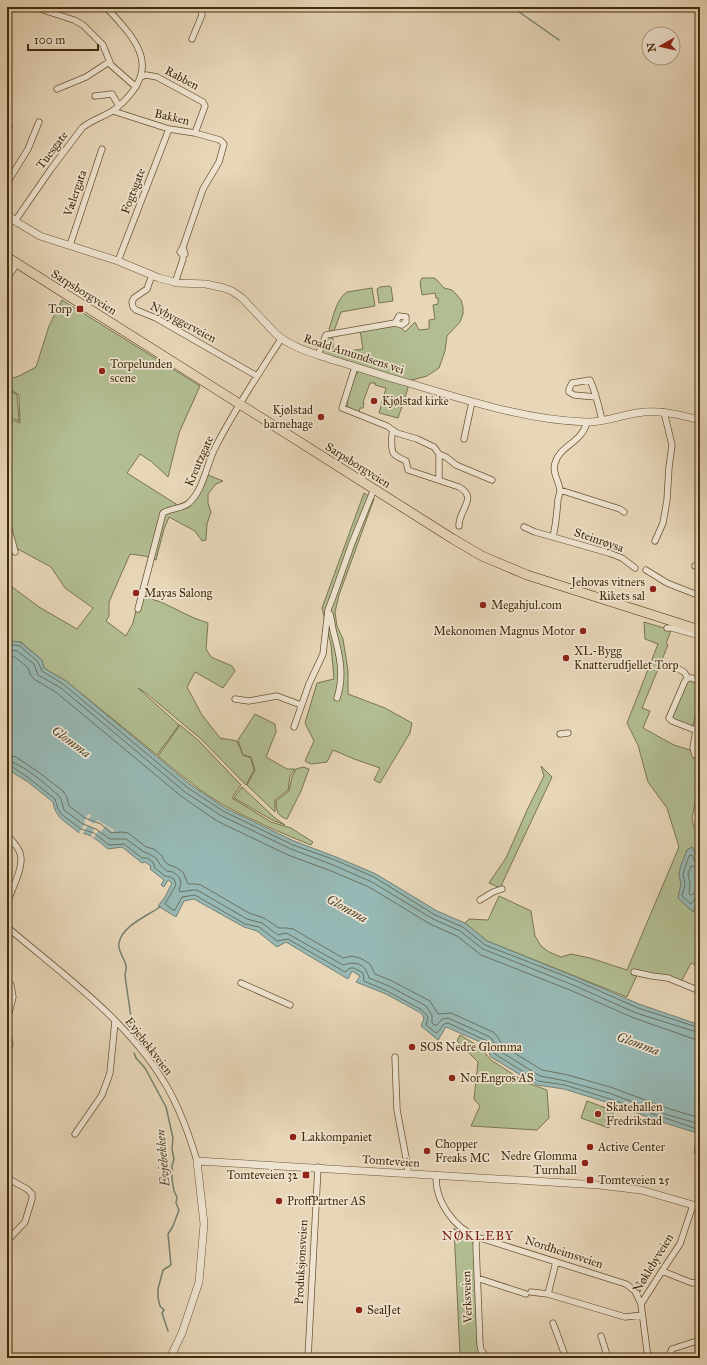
<svg xmlns="http://www.w3.org/2000/svg" width="707" height="1365" font-family="'IM FELL Great Primer',serif">
<rect width="100%" height="100%" fill="#e7d6b8"/>
<filter id="stains"><feTurbulence type="fractalNoise" baseFrequency=".005" numOctaves="4"/><feColorMatrix values="0 0 0 0 .2 0 0 0 0 .09 0 0 0 0 .02 0 0 0 .5 -.17"/></filter>
<radialGradient id="worn" r=".72"><stop offset=".6" stop-color="#630" stop-opacity="0"/><stop offset="1" stop-color="#630" stop-opacity=".3"/></radialGradient>
<path fill="#b2be92" stroke="#7a754f" d="M422,278h12l3,2 7,8 8,2 4,4 5,6 2,7v7l-3,8 -13,14 -2,15 -6,17 -12,8 -19,5 -54,-18 -33,-10 6,-16 6,1v15l30,-4 -3,-19c14,-2 36,-11 45,2l10,-10 4,8 10,-1v-9l6,-1 -2,-14 5,-1v-6h-2l-1,-5 -13,2 -2,-13z
M389,286l2,1 2,14 -14,2 -2,-14 3,-2z
M372,288l3,18 -34,6 -7,19h-4l-1,-2c4,-11 7,-30 18,-37z
M62,300l138,86 -21,47 -11,44 -16,-15 -12,-8 -13,19 49,31v4c24,-9 22,-10 32,-33l15,6 -7,3 -8,10v9l3,9 -4,12 -1,16 -4,1 -7,-10 -26,-14 -5,12 -8,31 -11,-4 -15,-2 -21,48v14l-3,5 20,15 7,-13 8,-33 13,10 7,2 33,16 14,5 -2,26 5,8 21,9 3,5 -12,17 -28,-16 -8,15 15,28 18,23 17,3 6,14 8,3 3,12 -8,15 -45,-46 -55,-46 -8,-5 41,37 -22,30 -91,-74 -22,-13 -2,-8 -21,-18 -11,-1 -3,-1v-57l32,24 38,22 16,-21 -28,-20 -14,-21 -35,-19 -9,-20v-110l13,5 -1,-28 -12,-7v-8l12,-4 17,-9 13,-41z
M359,371l49,15v2l-10,30 -19,-5 7,-25 -11,-3v-2h-5l-7,19 1,1 -1,5h-3l-1,5 -11,-6c-4,-6 5,-31 11,-36z
M7,389l10,6 2,26 -12,-5z
M364,493l10,6 -35,96 -4,17 2,14 6,13 5,32v23l37,14 27,15 -2,10 -30,50 -6,-3 6,-12 -26,-9 -21,-9 -6,12 -16,2 -6,-3 9,-20 -9,-18 12,-40 17,-4 -3,-34 -9,-37z
M644,622l27,8 -5,14 2,1 -26,63 8,3 -7,17 31,17 19,6 7,7v22l-8,38 2,10 6,2v33l-8,-16 -5,3 -8,24 2,10 -3,14 15,14 7,-16v71l-9,-4 -10,19 -43,-9 -11,24 -140,-56 -22,-18 4,-4 19,1 11,-24 32,15 4,25 6,10 8,6 12,5 10,-3 19,4 37,12 52,-123 -12,-39 -19,-26 -10,-37 -11,-22 31,-79 -13,-5z
M691,680c3,1 7,2 8,5 4,6 -2,33 -5,40l-4,2 -17,-7 -2,-5 15,-32z
M255,714l20,10 1,8 -10,25 21,12h8l-5,7 -2,14 -13,10v12l-28,-27 8,-15 -4,-13 -8,-2 -5,-15z
M180,725l19,16 42,44 -9,13 39,24 20,6 22,14 -2,3c-28,-11 -57,-24 -84,-38 -25,-14 -47,-33 -69,-51z
M541,766l11,11 -52,111 -11,-5 17,-25 22,-50 16,-32z
M303,767l6,2 -8,22 -14,28c-10,-3 -11,-9 -11,-18l13,-10 3,-14 4,-8z
M242,787l33,31 10,7 -13,-5 -38,-22z
M460,1035l20,12 11,13 34,22 22,8 2,28 -12,12 -66,-4 9,-20 -6,-7 4,-37 -21,-21z
M587,1101l27,10 -5,17 -28,-10z
M454,1228l22,17 4,99 4,11 -5,2 -19,-3z"/>
<path fill="#97b8b4" stroke="#758071" d="M7,640l3,1 10,1 22,18 2,8 22,13 125,104 34,23 69,33 42,16 40,17 61,37 28,12 22,18 89,36 63,27 61,21v129l-6,-1 3,-20 -32,-10 -59,-21 -42,-13 -27,-4 -46,-28 -6,-13 -39,-17 -8,13 -17,-14 3,-8 -3,-5 -35,-19 -30,-12 4,-6 -8,-5 -4,8 -62,-37 -9,5 -20,-16 -13,-4 -50,-28 -10,2 -8,16 -18,-11 7,-9 7,-14 -4,-3 -4,7 -3,-2 3,-5 -14,-11 1,-3 -6,-4 -3,1 -20,-16 -14,2c-9,-7 -17,-16 -29,-16l-1,-1c-12,-10 -23,-14 -25,-30l-25,-20 -21,-13z
M692,847l8,16v33l-7,16 -15,-14 3,-14 -2,-10 2,-9 6,-15z"/>
<path fill="#e7d6b8" d="M88,814l3,1 -3,5 6,4 3,-4 17,10 -1,2 -8,-6 -4,6 -3,-1 -4,7 -3,-2 3,-7 -6,-4 -6,10h-4l7,-12 -1,-1z"/>
<g fill="none" stroke-linecap="round" stroke-linejoin="round">
<path stroke="#6c7260" stroke-width="1" d="M7,644l13,2 18,16 4,9 21,13 125,104 35,23 70,34 42,15 39,17 61,38 28,12 22,18 90,35 63,28 62,20
M7,650l10,1 17,13 4,11 23,13 124,104 35,23 71,34 42,16 39,17 61,37 27,12 23,18 90,36 63,28 64,20
M7,656l8,1 13,11 2,6 4,5 23,14 124,103 36,25 71,34 43,16 38,16 61,37 27,12 24,19 89,35 64,28 60,21h6
M7,755l9,2 21,14 26,20 4,6 2,9 16,12 16,6 10,9 11,-1 6,1 18,14 8,2 8,7 3,6 4,3 6,2 8,5 5,12h7l6,1 48,28 15,5 15,10h8l6,1 50,29 9,-2 8,2 10,6 5,10 17,7 38,20 8,13 13,-1 42,19 4,4 6,10 39,24 26,5 42,12 60,22 30,9
M7,761c12,0 41,25 51,34l3,4 3,11 19,14 13,5 14,10h16l18,13 5,2 7,4 5,8 6,5 6,1 6,5 2,6 -2,7 1,2 13,-2h4l50,29 15,4 16,12 8,-2 4,2 53,30c13,-4 22,-2 26,13l20,8 37,20 6,9v8l2,2h3l5,-6 6,-1 40,18 4,3 6,11 42,26 26,5 43,12 59,22 32,9
M7,766h4l19,13 25,20 3,10 3,5 20,15 13,4 15,12 15,-1 18,14h5l6,4 2,6 10,8 5,1 4,2 2,6 -11,19 8,6h2l7,-13 13,-2 50,29 14,3 18,14 11,-2 57,33 5,-4h4l9,5 1,8 23,10 35,19 6,7 -2,8 10,8 2,-1 6,-8 4,-1 39,18 8,13 43,27 27,4 42,13 93,32
M700,863l-5,-1 -3,-7 -3,1 -6,18 2,10 -3,12 9,8 5,-7 4,-1
M700,869l-9,-3 -3,8 2,10 -1,10 2,1 5,-3 4,-1"/>
<path stroke="#758071" stroke-width="1.5" d="M512,7l47,33
M132,1025c-2,-17 -5,-33 -7,-50 0,-3 2,-6 1,-9 -1,-7 -9,-16 -7,-23 3,-17 28,-27 41,-36
M134,1053l2,5 9,10 21,39 7,31 -1,11 2,10 -2,7v13l2,12 3,6 -1,6 3,7 -6,16 -5,8 3,31 -8,5 -5,19v9l2,8 4,4 -2,3 6,18"/>
<defs>
<path id="minor" d="M40,9l34,11 9,5 20,20 8,20 25,22
M192,39l10,-24 -2,-8
M141,77l5,-2 11,2 46,25 2,4 -10,27
M57,89l29,-12 23,-15
M95,96l17,-2 7,12
M113,111l56,18 26,4 25,7 4,4 -5,18 -16,27 -20,58 -3,5 3,3 2,-1 -2,-7
M7,122l2,5 -2,6
M7,183l21,-34 11,-27
M15,221l36,-52 31,-41c11,-10 27,-12 37,-22 31,-28 30,-51 3,-81 -5,-6 -11,-13 -17,-18
M70,245l32,-96
M118,261l51,-132
M152,275l-5,14 -13,9 -2,4 1,5 3,3 20,8 101,58
M7,279l10,-16
M175,283l8,-24v-4
M318,355l8,-20 69,-12 7,2 4,-3v-5l-7,-1 -4,7
M355,367l-13,41 45,18 10,7 20,6 17,8 5,7v26
M596,397l-22,-2 -5,-3v-3l3,-6 18,-3c6,13 9,27 12,40
M393,431c-2,4 -2,21 1,23 3,3 8,5 12,7l2,9 51,17c20,11 -1,23 0,39
M464,439l8,-37
M439,454l7,3 10,8 36,15
M560,490l60,19 4,3
M7,522l8,30
M524,527l11,5 18,5c3,-13 4,-25 5,-38 1,-3 2,-6 2,-9 -1,-9 -8,-17 -5,-27 5,-18 27,-20 32,-41
M553,537l56,16 13,5 13,10
M655,541l8,-18 4,-23 2,-33 3,-22 -8,-33
M695,566l5,1
M646,570l21,13 33,13
M138,609l25,-96c8,-5 19,-4 26,-10 15,-14 17,-37 26,-55 19,-38 43,-73 66,-109
M330,614c1,5 2,10 3,16 6,22 12,45 4,68
M667,628h5l28,8
M671,665l13,7 4,6
M235,699l14,2 28,-5 24,9
M700,705l-7,43 2,7 5,3
M294,727l15,-43 14,-30 5,-44 5,-13 19,-54 22,-54
M695,730l-23,-9 -3,-3 16,-37 3,-3h4l8,4
M560,734l8,-1
M7,835c4,5 11,11 13,18 5,13 -9,37 -13,51
M480,900l13,-8 9,-3
M7,927c56,48 121,93 159,158 14,24 23,49 31,76
M634,972l18,4 16,2 32,13
M241,983l49,22
M7,1021l6,-24 -2,-12
M7,1030l3,15 -3,6
M395,1057l2,53 10,53 1,10
M75,1134l27,-39 8,-22 5,-52
M436,1175c-1,26 17,52 41,62l149,47 9,7 6,13
M7,1178l20,11 5,5v5l-7,23 -18,19
M477,1237l-1,8 4,99 1,6 6,8
M662,1271l30,12 5,-1 3,-4
M477,1278l49,16
M531,1292l17,2 8,-32
M548,1294l77,23 17,-2
M553,1323l13,35
M601,1336l7,22
M648,1355l9,3
M308,1358l10,-191
M648,1358l-7,-54 21,-33 18,-27 13,-39
M668,1358l4,-9 28,-9"/>
<path id="tertiary" d="M7,214l8,7 25,15 78,25 41,17 19,5 28,1 18,4 8,3 10,7 34,36c16,14 37,19 57,26 20,6 39,12 58,18 64,18 129,42 195,44 17,1 35,-7 51,-9 21,-4 43,2 63,7
M170,1358l12,-25 17,-51 5,-58 -7,-63 402,24 42,5 59,17"/>
<path id="trunk" d="M7,257l446,282 29,17 45,19 173,55"/>
</defs>
<use href="#minor" stroke="#6b5637" stroke-width="7"/>
<use href="#tertiary" stroke="#6b5637" stroke-width="8"/>
<use href="#trunk" stroke="#422c0c" stroke-width="10"/>
<use href="#minor" stroke="#efe4d1" stroke-width="5.5"/>
<use href="#tertiary" stroke="#efe4d1" stroke-width="7"/>
<use href="#trunk" stroke="#e7d6b8" stroke-width="9"/>
<path stroke="#422c0c" stroke-width="1.5" stroke-dasharray="7 7" stroke-linecap="butt" d="M7,1355l6,3"/>
</g>
<g fill="#8f2418" stroke="#efe4d1" stroke-width="1.5">
<rect x="76" y="305" width="8" height="8" rx="2"/>
<circle cx="102" cy="371" r="4"/>
<circle cx="374" cy="401" r="4"/>
<circle cx="321" cy="417" r="4"/>
<circle cx="653" cy="589" r="4"/>
<circle cx="136" cy="593" r="4"/>
<circle cx="483" cy="605" r="4"/>
<circle cx="583" cy="631" r="4"/>
<circle cx="566" cy="658" r="4"/>
<circle cx="412" cy="1047" r="4"/>
<circle cx="452" cy="1078" r="4"/>
<circle cx="598" cy="1114" r="4"/>
<circle cx="293" cy="1137" r="4"/>
<circle cx="590" cy="1147" r="4"/>
<circle cx="427" cy="1151" r="4"/>
<circle cx="585" cy="1163" r="4"/>
<rect x="302" y="1171" width="8" height="8" rx="2"/>
<rect x="586" y="1176" width="8" height="8" rx="2"/>
<circle cx="279" cy="1201" r="4"/>
<circle cx="359" cy="1310" r="4"/>
</g>
<g text-anchor="middle" dominant-baseline="central" stroke-width="3.5" stroke-linejoin="round" paint-order="stroke">
<g font-size="12" fill="#422c0c" stroke="#efe4d1">
<text transform="translate(182 78) rotate(28)">Rabben</text>
<text transform="translate(172 117) rotate(13)">Bakken</text>
<text transform="translate(52 150) rotate(-53)">Tuesgate</text>
<text transform="translate(133 191) rotate(-69)">Fogtsgate</text>
<text transform="translate(75 193) rotate(-71)">Vælergata</text>
<text transform="translate(84 292) rotate(32)">Sarpsborgveien</text>
<text transform="translate(183 322) rotate(28)">Nybyggerveien</text>
<text transform="translate(354 354) rotate(18)">Roald Amundsens vei</text>
<text transform="translate(199 461) rotate(-66)">Kreutzgate</text>
<text transform="translate(358 465) rotate(32)">Sarpsborgveien</text>
<text transform="translate(599 540) rotate(19)">Steinrøysa</text>
<text transform="translate(149 1046) rotate(52)">Evjebekkveien</text>
<text transform="translate(391 1161) rotate(4)">Tomteveien</text>
<text transform="translate(564 1252) rotate(18)">Nordheimsveien</text>
<text transform="translate(301 1262) rotate(-87)">Produksjonsveien</text>
<text transform="translate(653 1263) rotate(-59)">Nøklebyveien</text>
<text transform="translate(467 1297) rotate(-92)">Verksveien</text>
</g>
<g font-size="12" fill="#422c0c" stroke="#efe4d1" text-anchor="start">
<text x="72" y="309" text-anchor="end">Torp</text>
<text x="110" y="364">Torpelunden<tspan x="110" dy="14">scene</tspan></text>
<text x="382" y="401">Kjølstad kirke</text>
<text x="313" y="410" text-anchor="end">Kjølstad<tspan x="313" dy="14">barnehage</tspan></text>
<text x="645" y="582" text-anchor="end">Jehovas vitners<tspan x="645" dy="14">Rikets sal</tspan></text>
<text x="144" y="593">Mayas Salong</text>
<text x="491" y="605">Megahjul.com</text>
<text x="575" y="631" text-anchor="end">Mekonomen Magnus Motor</text>
<text x="574" y="651">XL-Bygg<tspan x="574" dy="14">Knatterudfjellet Torp</tspan></text>
<text x="420" y="1047">SOS Nedre Glomma</text>
<text x="460" y="1078">NorEngros AS</text>
<text x="606" y="1107">Skatehallen<tspan x="606" dy="14">Fredrikstad</tspan></text>
<text x="301" y="1137">Lakkompaniet</text>
<text x="435" y="1144">Chopper<tspan x="435" dy="14">Freaks MC</tspan></text>
<text x="598" y="1147">Active Center</text>
<text x="577" y="1156" text-anchor="end">Nedre Glomma<tspan x="577" dy="14">Turnhall</tspan></text>
<text x="298" y="1175" text-anchor="end">Tomteveien 32</text>
<text x="598" y="1180">Tomteveien 25</text>
<text x="287" y="1201">ProffPartner AS</text>
<text x="367" y="1310">SealJet</text>
</g>
<g font-size="13" font-style="italic" fill="#53482e" stroke="#efe4d1">
<text transform="translate(71 742) rotate(36)">Glomma</text>
<text transform="translate(347 909) rotate(29)">Glomma</text>
<text transform="translate(638 1044) rotate(20)">Glomma</text>
<text transform="translate(163 1158) rotate(-95)">Evjebekken</text>
</g>
<g font-size="13" letter-spacing="1" fill="#7a1f14" stroke="#efe4d1">
<text x="478" y="1236">NØKLEBY</text>
</g>
</g>
<rect width="707" height="1365" fill="none" stroke="#e7d6b8" stroke-width="24"/>
<rect x="8" y="8" width="691" height="1349" fill="none" stroke="#422c0c" stroke-width="2"/>
<rect x="12" y="12" width="683" height="1341" fill="none" stroke="#422c0c"/>
<g transform="translate(661 46) rotate(262)"><circle r="19" fill="#efe4d1" stroke="#aa9a82"/>
<path d="M0-3L7 15L0 10L-7 15Z" fill="#8f2418"/>
<text y="-6" font-size="11" font-weight="bold" text-anchor="middle" fill="#422c0c">N</text>
</g>
<path d="M28 44v6h70v-6" fill="none" stroke="#422c0c" stroke-width="2"/>
<text x="34" y="44" font-size="12" fill="#422c0c" stroke="#efe4d1" stroke-width="3" paint-order="stroke">100 m</text>
<rect width="100%" height="100%" filter="url(#stains)"/>
<rect width="100%" height="100%" fill="url(#worn)"/>
</svg>
